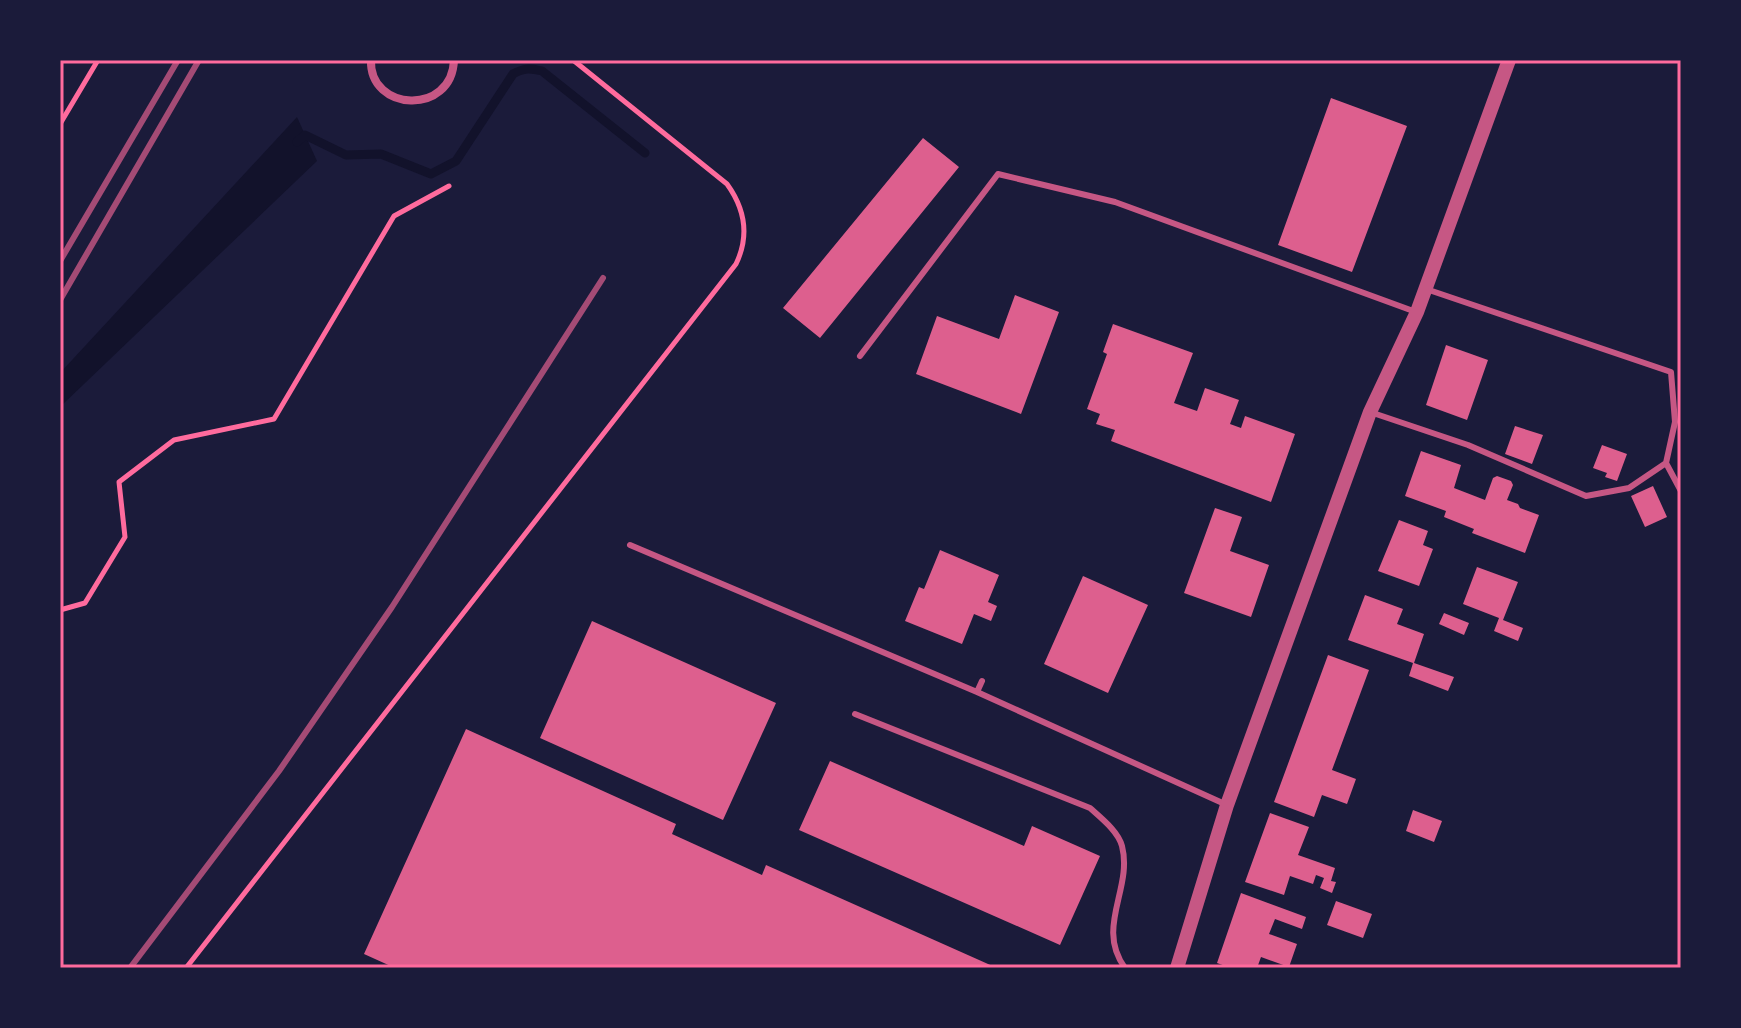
<svg xmlns="http://www.w3.org/2000/svg" width="1741" height="1028" font-family="Barlow,sans-serif">
<rect width="100%" height="100%" fill="#1b1b3a"/>
<path fill="#12122b" d="M297,117l20,44 -257,246v-34z"/>
<g fill="none" stroke-linecap="round" stroke-linejoin="round">
<path stroke="#12122b" stroke-width="9" d="M297,142l8,-7 41,20 35,-1 50,20 25,-13 57,-87c11,-6 17,-6 29,-3l103,82"/>
</g>
<path fill="#dd5f8e" d="M1331,98l76,28 -55,146 -74,-27z
M923,138l36,29 -139,171 -37,-30z
M1015,295l44,17 -38,102 -105,-40 21,-58 62,23z
M1113,324l80,29 -19,50 23,8 8,-23 34,12 -9,24 11,4 4,-12 50,18 -24,68 -160,-61 4,-11 -19,-6 4,-10 -13,-5 20,-55 -4,-2z
M1446,345l42,15 -21,60 -41,-15z
M1515,426l28,9 -11,29 -27,-10z
M1602,445l25,9 -10,27 -12,-4 2,-4 -14,-5z
M1421,451l40,14 -7,23 31,12 8,-22 4,-2 14,5 2,4 -6,15 11,4 2,4 19,7 -14,38 -53,-20 2,-4 -30,-12 2,-6 -41,-15z
M1653,486l14,31 -22,10 -14,-31z
M1215,508l27,9 -12,34 39,14 -18,52 -67,-24z
M1399,520l29,11 -5,14 10,4 -14,37 -41,-15z
M940,550l59,25 -11,27 9,4 -6,15 -17,-7 -12,30 -57,-23 14,-34 5,2z
M1477,567l41,15 -15,38 20,8 -5,13 -24,-10 5,-13 -36,-14z
M1083,576l65,29 -40,88 -64,-29z
M1365,595l38,14 -6,15 27,10 -10,29 40,14 -6,14 -39,-15 4,-13 -65,-23z
M1444,613l25,10 -5,12 -25,-11z
M592,621l184,82 -53,117 -183,-82z
M1328,655l41,15 -37,100 24,9 -9,25 -25,-9 -8,22 -40,-15z
M466,729l210,95 -4,10 90,41 4,-10 231,103h-381l-4,-2 -1,2h-216l-31,-14z
M830,761l194,85 8,-20 68,30 -40,89 -261,-115z
M1413,810l29,11 -8,21 -28,-11z
M1270,813l39,14 -11,28 37,13 -4,13 5,1 -4,11 -12,-5 4,-10 -8,-3 -3,9 -23,-8 -6,19 -39,-13z
M1241,893l65,24 -4,12 -27,-10 -6,15 28,10 -8,23 -28,-10 -4,11h-26l-14,-5z
M1336,901l36,13 -9,24 -36,-13z"/>
<g fill="none" stroke-linecap="round" stroke-linejoin="round">
<path stroke="#ff6b9d" stroke-width="5" d="M60,124l38,-64
M60,610l25,-7 40,-66 -6,-55 55,-42 100,-21 120,-203 55,-30
M186,968l550,-704c14,-29 9,-55 -9,-80l-154,-124"/>
<path stroke="#c65784" stroke-width="6" d="M1426,289l245,83 4,50 -9,41 15,28
M860,356l138,-182 117,28 301,110
M1370,412l98,33 118,51 43,-8 37,-25
M630,545l347,147
M982,681l-5,11 250,113
M855,714l235,94c11,10 28,23 32,38 11,43 -27,81 3,122"/>
<path stroke="#c65784" stroke-width="8" d="M371,60c-2,52 81,56 83,0"/>
<path stroke="#c65784" stroke-width="14" d="M1177,968l50,-163 143,-393 47,-100 92,-252"/>
<path stroke="#a44b75" stroke-width="6" d="M60,261l118,-201
M60,300l139,-240
M130,968l149,-197 113,-164 211,-329"/>
</g>
<rect width="1741" height="1028" fill="none" stroke="#1b1b3a" stroke-width="124"/>
<rect x="62" y="62" width="1617" height="904" fill="none" stroke="#ff6b9d" stroke-width="3"/>
</svg>
